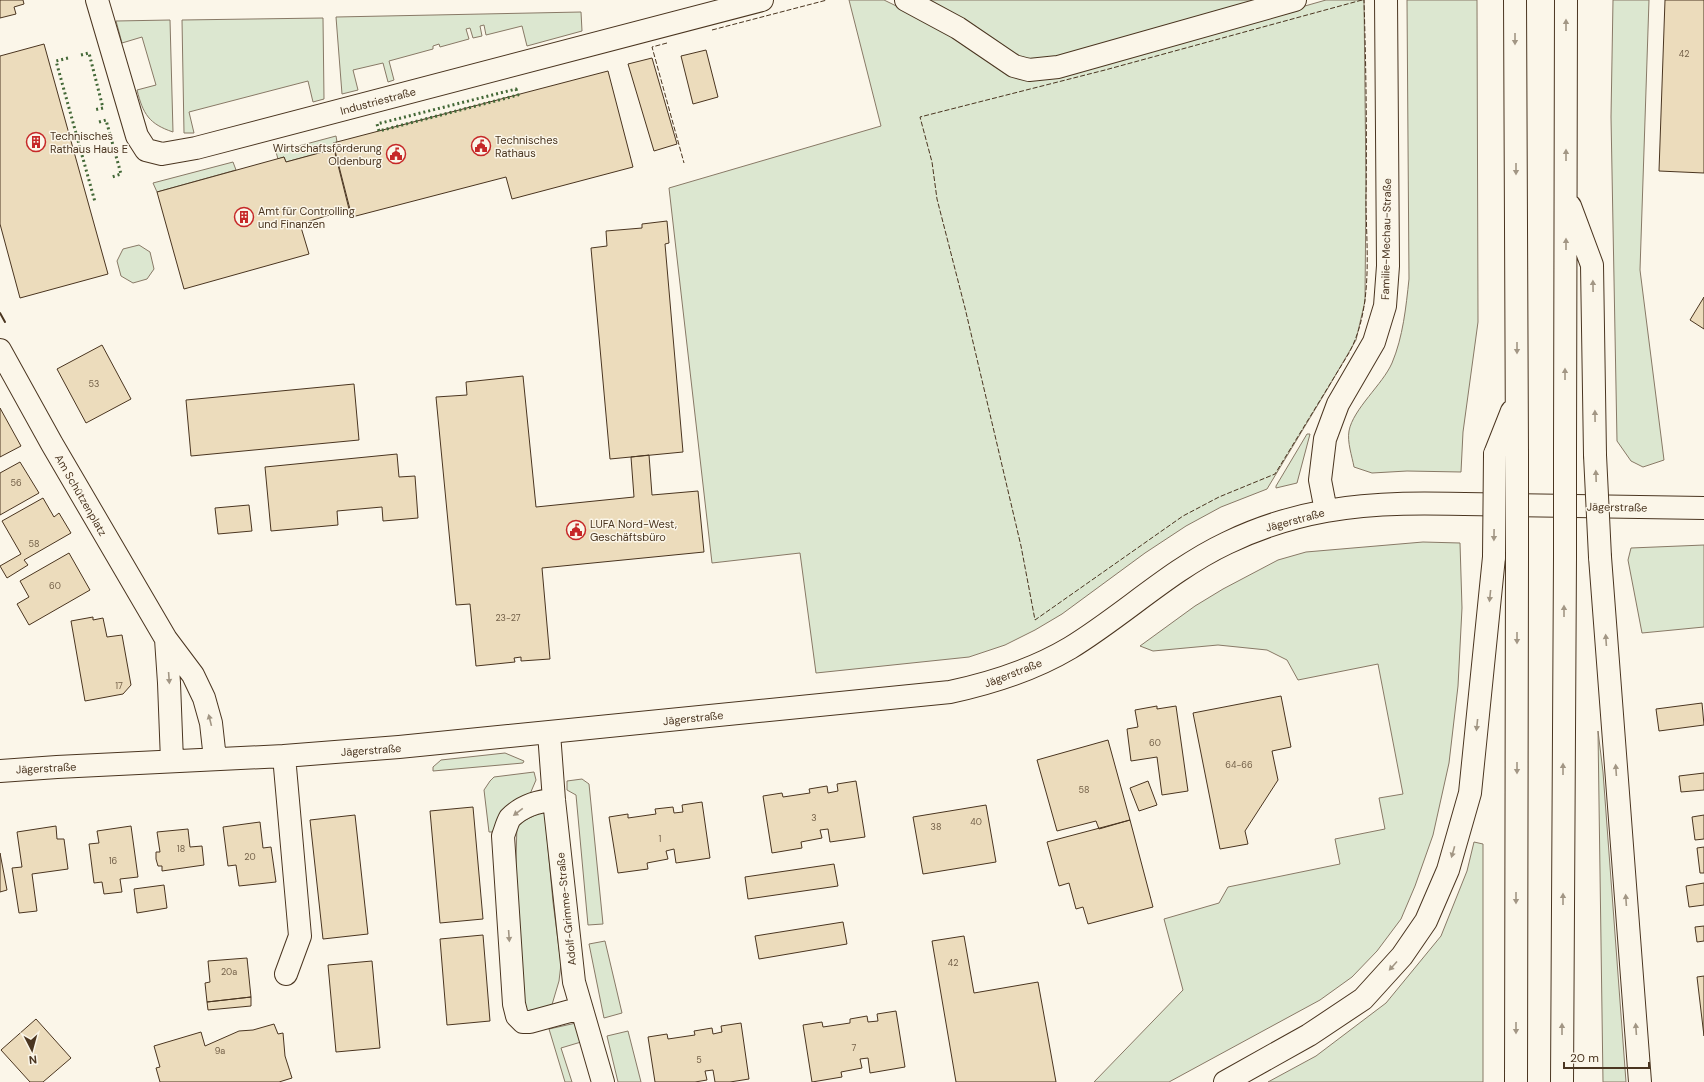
<svg xmlns="http://www.w3.org/2000/svg" width="1704" height="1082" font-family="'DM Sans',sans-serif">
<rect width="100%" height="100%" fill="#fbf6e9"/>
<path fill="#dce7d0" stroke="#887966" d="M849,0h35l43,21 75,49 229,-43 95,-27h38l2,186 -1,115 -9,39 -28,48 -61,101 -46,18 -35,19 -41,27 -83,61 -27,16 -30,15 -36,12 -153,16 -16,-120 -88,10 -43,-375 212,-62z
M925,0h335l-190,57 -48,3z
M1407,0h70l1,322 -15,110 -2,40 -54,-1 -35,2 -18,-6c-2,-11 -7,-25 -5,-36 4,-22 34,-47 43,-68 11,-26 14,-56 17,-84z
M1613,0h36l-9,270 24,190 -21,7 -12,-6 -14,-20 -6,-324z
M581,12l1,19 -55,15 -5,-20 -36,9 -2,-10 -4,1 2,10 -9,2 -3,-10 -4,1 3,10 -29,8 -1,-3 -6,2v3l-44,12 5,19 -6,2 -5,-19 -30,7 5,20 -16,4 -6,-77z
M323,18l1,81 -11,3 -5,-21 -119,31 5,21h-10l-2,-113z
M170,20l3,112c-24,-8 -30,-18 -36,-42l19,-5 -14,-48 -20,6 -6,-22z
M336,136l1,6 -4,2 1,5 -48,13 -2,-5 -6,2 -2,-7z
M233,162l3,8 -79,22 -4,-9z
M139,245l11,7 4,17 -7,10 -14,4 -12,-7 -4,-15 6,-12z
M1307,434h3l-13,49 -21,5v-2z
M1423,542l37,1 2,65 -4,78 -9,77 -16,72 -18,51 -14,33 -24,32 -25,26 -32,23 -151,82h-75l89,-92 -19,-71 55,-16 9,-16 112,-23 -5,-25 50,-10 -6,-31 24,-4 -25,-130 -80,16 -11,-20 -20,-10 -49,-5 -65,6 -13,-5 55,-40 28,-17 55,-29 28,-8z
M1704,545v82l-62,6 -14,-73 3,-12z
M1598,731l5,41 23,310h-23z
M505,753l19,8 -1,2 -90,8v-4l8,-7z
M534,772l2,8 -6,14 -37,38h-4l-5,-42 6,-9 4,-4z
M582,779l7,5 14,140 -15,1 -12,-130 -9,-5v-9z
M542,812l3,3 8,87 8,62 -2,17 -8,27 -27,3 -9,-117 2,-70z
M1474,842l9,2v238h-215l48,-26 70,-53 55,-67 26,-65z
M605,941l17,72 -18,5 -15,-74z
M576,1023l5,19 -20,6 11,34h-7l-16,-53z
M628,1031l13,51h-23l-11,-46z"/>
<path fill="#ecdcbc" stroke="#4a3520" d="M0,0h23l1,4 -10,3 2,7 -16,4z
M1665,0h39v173l-45,-2z
M44,44l64,230 -88,24 -20,-74v-168z
M706,50l12,47 -25,7 -12,-48z
M652,58l25,86 -23,7 -26,-87z
M608,71l25,96 -121,32 -6,-22 -154,40 -19,-74z
M334,149l15,60 -49,15 9,30 -125,35 -27,-97 127,-35 2,5z
M667,221l2,22 -4,1 18,208 -73,7 -19,-211 16,-2 -1,-15 36,-3v-4z
M1704,297v32l-14,-9z
M102,345l29,54 -45,24 -29,-54z
M523,376l13,131 98,-10 -3,-40 18,-2 3,40 46,-4 6,61 -162,16 8,91 -29,2v-4l-7,1 1,4 -39,4 -6,-62 -14,1 -20,-208 31,-2 -1,-13z
M354,384l5,56 -168,16 -5,-56z
M0,408l21,38 -21,11z
M397,454l2,23 16,-1 3,42 -35,3 -1,-14 -45,4 1,14 -67,6 -6,-64z
M20,462l19,31 -39,22v-42z
M43,498l11,19 5,-4 12,20 -47,27 4,5 -21,13 -7,-12 21,-12 -19,-33z
M249,505l3,26 -34,3 -3,-26z
M69,553l21,37 -61,35 -12,-21 12,-7 -9,-16z
M93,617v3l10,-2 4,19 15,-2 9,50 -8,9 -38,7 -14,-80z
M1281,696l10,51 -19,4 6,29 -33,51 3,13 -28,5 -27,-136z
M1702,703l2,22 -45,6 -3,-22z
M1157,706v3l19,-3 12,85 -26,4 -5,-38 -26,4 -4,-32 11,-2 -3,-17z
M1108,740l22,80 -31,9 -3,-8 -39,10 -20,-71z
M1704,773v17l-23,2 -2,-16z
M856,781l9,56 -35,5 -2,-13 -8,1 2,8 -21,4 1,6 -30,5 -9,-57 19,-3 1,4 27,-4 -1,-4 18,-3 1,7 10,-2 -1,-7z
M1148,781l9,24 -18,6 -9,-23z
M702,802l8,56 -34,5 -2,-14 -8,2 2,8 -21,4 1,6 -30,4 -9,-56 19,-3v4l28,-4 -1,-5 18,-2 1,6 9,-1 -1,-7z
M986,805l10,57 -73,12 -10,-57z
M473,807l10,112 -43,4 -10,-112z
M355,815l13,119 -45,5 -13,-119z
M1704,815v24l-9,1 -3,-23z
M1130,820l23,87 -65,17 -5,-17 -7,2 -7,-26 -10,3 -12,-44z
M260,822l3,26 8,-1 5,35 -37,4 -3,-21 -8,1 -5,-39z
M56,826l1,13h7l4,30 -36,5 5,37 -18,2 -7,-45 10,-1 -5,-35z
M131,826l7,51 -18,2 2,13 -18,2 -2,-12 -8,1 -5,-39 10,-1 -2,-12z
M188,829l2,18 12,-1 2,19 -42,6v-5h-4l-2,-7v-7h4l-3,-20z
M1704,847v26h-4l-3,-25z
M0,853l7,37 -7,2z
M834,864l4,22 -90,13 -3,-22z
M1704,883v22l-15,2 -3,-21z
M164,885l3,23 -30,5 -3,-24z
M843,922l4,22 -88,15 -4,-23z
M1704,926v15l-7,1 -2,-15z
M483,935l7,86 -43,4 -7,-86z
M964,936l10,57 64,-11 18,100h-100l-24,-141z
M247,958l4,39 -44,5 -2,-19 5,-1 -2,-21z
M372,961l8,87 -44,4 -8,-87z
M1704,976v60l-7,-59z
M251,997v9l-43,4 -1,-8z
M896,1011l9,56 -35,6 -2,-15 -8,1 2,9 -21,4 1,5 -30,5 -9,-57 19,-3 1,5 27,-4v-4l17,-3 1,6 10,-1 -1,-7z
M36,1019l35,39 -28,24h-13l-29,-32z
M741,1023l8,56 -19,3h-15l-2,-12 -8,1 2,9 -12,2h-40l-7,-45 19,-3 1,5 27,-4 -1,-4 18,-3 1,6 9,-2 -1,-6z
M274,1024l4,10 5,-1 2,23 7,22 -13,4h-119l-4,-14 4,-1 -6,-21 47,-14 4,14 34,-15 14,-1z"/>
<g fill="none" stroke-linecap="round" stroke-linejoin="round">
<defs>
<path id="minor" d="M97,0l40,136 9,14 16,4 34,-6 566,-148
M906,0l52,28 56,38 15,4 29,-3 237,-67
M0,350l52,94 114,195 27,36 11,23 7,25 4,36
M1326,511l-6,-31 5,-41 13,-35 36,-62 11,-36 3,-40 -2,-266
M166,639l3,44 3,78
M549,733l5,67 20,182 29,100
M284,756l16,180 -14,38
M0,771l57,-4 227,-11 115,-9 551,-55c42,-9 83,-22 120,-44 54,-33 100,-78 157,-105 31,-15 66,-26 99,-32 61,-11 124,-7 185,-6 64,1 129,2 193,3
M554,800c-16,1 -32,6 -44,18 -3,5 -5,13 -7,18l11,168 3,12 6,6h7l51,-14"/>
<path id="highway" d="M1515,0l2,454
M1570,206l22,59 3,190
M1495,454l17,-43
M1565,455l1,-455
M1600,557l40,525
M1225,1082l84,-47 54,-36 39,-43 24,-35 22,-51 22,-77 24,-236
M1516,1082l1,-525
M1562,1082l3,-525"/>
</defs>
<use href="#minor" stroke="#4a3520" stroke-width="24"/>
<use href="#highway" stroke="#4a3520" stroke-width="24"/>
<use href="#minor" stroke="#fbf6e9" stroke-width="22"/>
<use href="#highway" stroke="#fbf6e9" stroke-width="22"/>
<defs>
<path id="highway-bridge" d="M1517,454v103
M1595,455l5,102
M1494,557l1,-103
M1565,557v-102"/>
</defs>
<use href="#highway-bridge" stroke="#4a3520" stroke-width="24" stroke-linecap="butt"/>
<use href="#highway-bridge" stroke="#fbf6e9" stroke-width="22"/>
<path stroke="#436837" stroke-width="3" stroke-dasharray="2 3" stroke-linecap="butt" d="M81,55l8,-2 14,55 -9,2
M68,58l-12,3 39,141
M516,89l2,6 -139,36 -2,-7z
M99,122l7,-2 15,54 -9,3"/>
<path stroke="#4a3520" stroke-width="1" stroke-dasharray="5 2" stroke-linecap="butt" d="M1362,0l-257,70 -185,47 12,45 5,37 28,109 56,238 14,74 148,-104 36,-19 56,-23 74,-121c25,-47 17,-105 17,-155 1,-66 0,-132 -2,-198
M712,30l115,-30
M667,43l-15,4 32,116"/>
<path stroke="#4a3520" stroke-width="2" d="M0,313l5,9"/>
</g>
<defs><path id="oneway-solid" d="M-6-.8H1V-3.2L6.5 0L1 3.2V.8H-6Z"/></defs>
<g fill="#a29684">
<use href="#oneway-solid" transform="translate(1566 25) rotate(-90)"/>
<use href="#oneway-solid" transform="translate(1515 39) rotate(90)"/>
<use href="#oneway-solid" transform="translate(1566 155) rotate(-90)"/>
<use href="#oneway-solid" transform="translate(1516 169) rotate(90)"/>
<use href="#oneway-solid" transform="translate(1566 244) rotate(-90)"/>
<use href="#oneway-solid" transform="translate(1593 286) rotate(-91)"/>
<use href="#oneway-solid" transform="translate(1517 348) rotate(90)"/>
<use href="#oneway-solid" transform="translate(1565 374) rotate(-90)"/>
<use href="#oneway-solid" transform="translate(1595 416) rotate(-91)"/>
<use href="#oneway-solid" transform="translate(1596 476) rotate(-92)"/>
<use href="#oneway-solid" transform="translate(1494 535) rotate(91)"/>
<use href="#oneway-solid" transform="translate(1490 596) rotate(96)"/>
<use href="#oneway-solid" transform="translate(1564 611) rotate(-90)"/>
<use href="#oneway-solid" transform="translate(1517 638) rotate(90)"/>
<use href="#oneway-solid" transform="translate(1606 640) rotate(-94)"/>
<use href="#oneway-solid" transform="translate(169 678) rotate(86)"/>
<use href="#oneway-solid" transform="translate(210 720) rotate(-104)"/>
<use href="#oneway-solid" transform="translate(1477 725) rotate(96)"/>
<use href="#oneway-solid" transform="translate(1517 768) rotate(90)"/>
<use href="#oneway-solid" transform="translate(1563 769) rotate(-90)"/>
<use href="#oneway-solid" transform="translate(1616 770) rotate(-94)"/>
<use href="#oneway-solid" transform="translate(518 812) rotate(143)"/>
<use href="#oneway-solid" transform="translate(1453 852) rotate(106)"/>
<use href="#oneway-solid" transform="translate(1516 898) rotate(90)"/>
<use href="#oneway-solid" transform="translate(1563 899) rotate(-90)"/>
<use href="#oneway-solid" transform="translate(1626 900) rotate(-94)"/>
<use href="#oneway-solid" transform="translate(509 936) rotate(86)"/>
<use href="#oneway-solid" transform="translate(1393 966) rotate(132)"/>
<use href="#oneway-solid" transform="translate(1516 1028) rotate(90)"/>
<use href="#oneway-solid" transform="translate(1562 1029) rotate(-90)"/>
<use href="#oneway-solid" transform="translate(1636 1029) rotate(-94)"/>
</g>
<defs>
<symbol id="building-ring" viewBox="-11 -11 22 22"><circle r="9.5" fill="#fbf6e9" stroke="#c62828" stroke-width="1.5"/><path d="M-4-6H4V6H1V3H-1V6H-4ZM-2.5-4.3h1.7v1.8h-1.7ZM.8-4.3h1.7v1.8H.8ZM-2.5-1h1.7V.8h-1.7ZM.8-1h1.7V.8H.8Z" fill="#c62828"/></symbol>
<symbol id="civic-ring" viewBox="-11 -11 22 22"><circle r="9.5" fill="#fbf6e9" stroke="#c62828" stroke-width="1.5"/><path d="M-.6-6.5H3V-4.5H.6V-3L4-1V1h2V6H-6V1h2V-1L-.6-3ZM-1.2 2.5V6h2.4V2.5Z" fill="#c62828"/></symbol>
</defs>
<g fill-rule="evenodd">
<use href="#building-ring" x="25" y="131" width="22" height="22"/>
<use href="#civic-ring" x="470" y="135" width="22" height="22"/>
<use href="#civic-ring" x="385" y="143" width="22" height="22"/>
<use href="#building-ring" x="233" y="206" width="22" height="22"/>
<use href="#civic-ring" x="565" y="519" width="22" height="22"/>
</g>
<g text-anchor="middle" dominant-baseline="central" stroke-width="3" stroke-linejoin="round" paint-order="stroke">
<g font-size="9" fill="#725f47">
<text x="1684" y="54">42</text>
<text x="94" y="384">53</text>
<text x="16" y="483">56</text>
<text x="34" y="544">58</text>
<text x="55" y="586">60</text>
<text x="508" y="618">23-27</text>
<text x="119" y="686">17</text>
<text x="1155" y="743">60</text>
<text x="1239" y="765">64-66</text>
<text x="1084" y="790">58</text>
<text x="814" y="818">3</text>
<text x="976" y="822">40</text>
<text x="936" y="827">38</text>
<text x="660" y="839">1</text>
<text x="181" y="849">18</text>
<text x="250" y="857">20</text>
<text x="113" y="861">16</text>
<text x="953" y="963">42</text>
<text x="229" y="972">20a</text>
<text x="854" y="1048">7</text>
<text x="220" y="1051">9a</text>
<text x="699" y="1060">5</text>
</g>
<g font-size="11" fill="#4a3520" stroke="#fbf6e9">
<text transform="translate(378 101) rotate(-15)">Industriestraße</text>
<text transform="translate(1386 239) rotate(-89)">Familie-Mechau-Straße</text>
<text transform="translate(81 495) rotate(60)">Am Schützenplatz</text>
<text transform="translate(1617 507) rotate(1)">Jägerstraße</text>
<text transform="translate(1295 520) rotate(-15)">Jägerstraße</text>
<text transform="translate(1013 673) rotate(-21)">Jägerstraße</text>
<text transform="translate(693 718) rotate(-6)">Jägerstraße</text>
<text transform="translate(371 750) rotate(-4)">Jägerstraße</text>
<text transform="translate(46 768) rotate(-3)">Jägerstraße</text>
<text transform="translate(566 909) rotate(-96)">Adolf-Grimme-Straße</text>
</g>
<g font-size="11" fill="#4a3520" stroke="#fbf6e9" text-anchor="start">
<text x="50" y="136">Technisches<tspan x="50" dy="13">Rathaus Haus E</tspan></text>
<text x="495" y="140">Technisches<tspan x="495" dy="13">Rathaus</tspan></text>
<text x="382" y="148" text-anchor="end">Wirtschaftsförderung<tspan x="382" dy="13">Oldenburg</tspan></text>
<text x="258" y="211">Amt für Controlling<tspan x="258" dy="13">und Finanzen</tspan></text>
<text x="590" y="524">LUFA Nord-West,<tspan x="590" dy="13">Geschäftsbüro</tspan></text>
</g>
</g>
<g transform="translate(32 1050) rotate(174)" stroke="#fbf6e9" stroke-width="3" paint-order="stroke">
<path d="M0-3L7 15L0 10L-7 15Z" fill="#4a3520"/>
<text y="-6" font-size="11" font-weight="bold" text-anchor="middle" fill="#4a3520">N</text>
</g>
<path d="M1564 1062v6h85v-6" fill="none" stroke="#4a3520" stroke-width="2"/>
<text x="1570" y="1062" font-size="12" fill="#4a3520" stroke="#fbf6e9" stroke-width="3" paint-order="stroke">20 m</text>
</svg>
